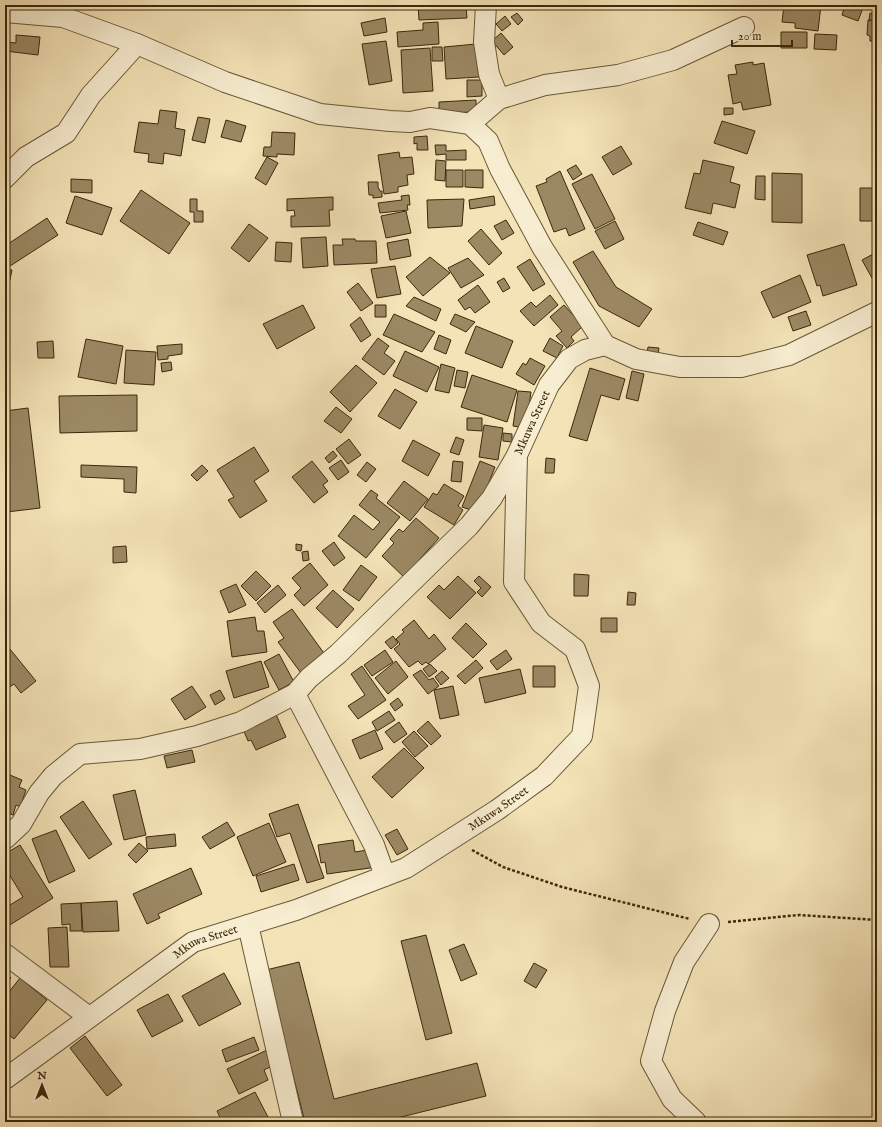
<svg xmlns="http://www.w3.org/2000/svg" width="882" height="1127" font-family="'IM FELL English',serif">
<rect width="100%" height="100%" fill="#f3e3b7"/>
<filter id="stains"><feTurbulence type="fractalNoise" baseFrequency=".005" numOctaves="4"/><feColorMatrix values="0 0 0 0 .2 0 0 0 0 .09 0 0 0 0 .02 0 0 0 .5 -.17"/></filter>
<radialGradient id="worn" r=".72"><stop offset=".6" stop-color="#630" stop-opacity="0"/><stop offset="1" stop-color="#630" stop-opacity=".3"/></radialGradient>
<path fill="#9b8964" stroke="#3b280b" d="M418,5h48l1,13 -48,2z
M784,5h37l-3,26 -23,-3v-5l-13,-1z
M845,5h19l-6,16 -16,-6z
M875,5h2v16l-8,-1 1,-7 2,1z
M517,13l6,7 -5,5 -7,-8z
M505,16l6,8 -9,7 -6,-7z
M385,18l2,14 -23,4 -3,-13z
M868,20l9,1v20h-7v-5l-3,-1z
M438,22l1,22 -41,3 -1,-15 26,-2v-7z
M5,26h2l-2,16 11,1v-8l24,2 -2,18 -33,-4z
M781,32h26v16h-26z
M501,33l12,14 -9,8 -12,-14z
M815,34l22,1 -1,15 -22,-1z
M386,41l6,40 -23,4 -7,-41z
M476,44l3,33 -33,2 -2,-32z
M432,47h10l1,14h-11z
M430,48l3,43 -30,2 -2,-43z
M753,62v3l11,-2 7,42 -28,5 -2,-8 -8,2 -5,-29 9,-1 -2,-9z
M467,80h15v16l-15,1z
M476,100v12l-37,1v-11z
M724,108h9v6l-9,1z
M160,110l17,2 -2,16 10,2 -4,26 -17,-3 -1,11 -15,-2 1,-8 -15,-2 5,-30 19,2z
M198,117l12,2 -5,24 -13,-3z
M5,119h3l-1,15h-2z
M226,120l20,6 -5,16 -20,-5z
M722,121l33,10 -8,23 -33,-11z
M272,132l23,1 -1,22 -17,-1v3l-14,-1 1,-9h7z
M427,136l1,14h-11v-7l-3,1v-7z
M435,145h11v6l20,-1v10h-20v-6l-10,1z
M621,146l11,18 -19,11 -11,-18z
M399,152l1,6 12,-1 2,17 -7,1 1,10 -10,2v5l-14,2 -6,-39z
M267,157l11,6 -12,22 -11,-7z
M436,160l10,1 -1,20 -10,-1z
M703,160l31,7 -4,15 10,3 -5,23 -22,-5 -2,11 -26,-6 9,-35 6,1z
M576,165l6,9 -9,6 -6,-10z
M446,170h17v17h-17z
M465,170h18v18l-18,-1z
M560,171l25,58 -16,7 -3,-8 -12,4 -18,-46 11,-4 -1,-3z
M772,173l30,1v49l-30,-1z
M592,174l23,45 -20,10 -23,-45z
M756,176h9v24l-10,-1z
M71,179l21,1v13l-21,-1z
M368,182h10v5l2,4h2v6l-9,1v-3h-4z
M860,188h17v33h-17z
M141,190l49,33 -21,31 -49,-33z
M409,195l1,10h-3l1,5 -28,3 -2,-10 24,-3 -1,-4z
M75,196l37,12 -10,27 -36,-12z
M494,196l1,9 -25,4 -1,-9z
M333,197v13h-4l1,16 -39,1v-11h4l-1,-6 -7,1v-12z
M190,199h7v12h6v11h-9v-10h-4z
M464,199l-2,27 -34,2 -1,-28z
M406,211l5,22 -25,5 -5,-22z
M47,218l11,17 -51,33 -2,-22z
M506,220l8,13 -12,7 -8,-14z
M615,221l9,18 -19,10 -10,-18z
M698,222l30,10 -5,13 -30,-10z
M249,224l19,14 -19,24 -18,-14z
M481,229l21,24 -13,12 -21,-24z
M326,237l2,29 -25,2 -2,-30z
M342,239h13l1,2h20l1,22 -43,2 -1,-20h10z
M408,239l3,17 -21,4 -3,-17z
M276,242l16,1 -1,19 -16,-1z
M844,244l13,41 -34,11 -3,-11 -3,1 -10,-31z
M593,251l23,36 36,22 -13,18 -40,-21 -26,-44z
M877,252v35l-15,-27z
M430,257l20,16 -27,23 -17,-19z
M468,258l16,17 -23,13 -13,-20z
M530,259l15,25 -12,7 -16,-24z
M395,266l6,28 -24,4 -6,-29z
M5,269l7,1 -7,32z
M800,275l11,27 -38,16 -12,-26z
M504,278l6,10 -7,4 -6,-10z
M358,283l15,20 -12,8 -14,-19z
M478,285l12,17 -15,11 -5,-6 -5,3 -7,-10z
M550,295l8,10 -24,21 -14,-15 11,-9 5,5z
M414,297l27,12 -5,12 -30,-15z
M303,305l12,23 -38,21 -14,-25z
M375,305h11v12h-11z
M564,305l19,21 -12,11 3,4 -7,7 -11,-12 6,-5 -12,-14z
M806,311l5,14 -18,6 -5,-14z
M394,314l41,18 -13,20 -39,-17z
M455,314l20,8 -9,10 -16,-8z
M360,317l11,18 -10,7 -11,-17z
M476,326l37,15 -11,27 -37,-15z
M439,335l12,5 -5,14 -12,-5z
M378,338l11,8 -5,7 11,8 -11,14 -22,-16z
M550,338l13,8 -6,12 -14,-7z
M86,339l37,7 -7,38 -38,-7z
M53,341l1,17h-16l-1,-16z
M182,344v10l-14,2v3l-10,1 -1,-14z
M648,347l11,1 -1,7 -11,-1z
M126,350l30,2 -2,33 -30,-2z
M405,351l34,16 -12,25 -34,-16z
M530,358l15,8 -11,19 -18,-11 7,-11 3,2z
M171,362l1,8 -10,2 -1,-9z
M441,364l14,4 -6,25 -14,-3z
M356,365l21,18 -27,29 -20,-20z
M590,368l35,11 -6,21 -18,-5 -14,46 -18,-5z
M457,370l11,2 -3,16 -11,-2z
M632,371l12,3 -6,27 -12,-3z
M472,375l45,15 -10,32 -46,-15z
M395,389l22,13 -17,27 -22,-13z
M518,391l13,1 -5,36 -13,-2z
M137,395v36l-77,2 -1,-37z
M336,407l16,12 -11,14 -17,-12z
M28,408l12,100 -33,4 -2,-15v-86z
M467,418h15v13l-15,-1z
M484,425l19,3 -5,32 -19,-3z
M503,433l9,1v8l-9,-1z
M456,437l8,3 -5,15 -9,-3z
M349,439l12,16 -13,9 -12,-15z
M413,440l27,14 -12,22 -26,-15z
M254,447l15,24 -15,10 13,20 -27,17 -12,-18 6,-3 -17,-27z
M333,451l4,5 -8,7 -4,-5z
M546,458l9,1 -1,14h-9z
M341,460l8,12 -11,8 -9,-12z
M312,461l16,20 -5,4 5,7 -14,11 -22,-26z
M453,461l10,1 -2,20 -10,-1z
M480,461l15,6 -18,45 -15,-5z
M367,462l9,7 -10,13 -9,-7z
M81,465l56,2 -1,26 -12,-1v-13l-43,-2z
M202,465l6,6 -11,10 -6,-6z
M404,481l24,18 -18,22 -23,-18z
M444,484l20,12 -6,10 5,4 -9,15 -30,-18 9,-14 4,2z
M371,490l7,5 -2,3 24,19 -34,41 -28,-22 16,-21 19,15 7,-8 -21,-17z
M416,518l23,20 -20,22 3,3 -15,17 -25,-24 12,-13 -4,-4 9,-10 4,3z
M334,542l11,16 -11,8 -12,-15z
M296,544l6,1 -1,6 -5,-1z
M126,546l1,16 -14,1v-16z
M308,551l1,9 -6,1 -1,-9z
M310,563l18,22 -24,21 -10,-11 7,-7 -9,-10z
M361,565l16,12 -18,24 -16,-11z
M256,571l15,15 -15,15 -15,-15z
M574,574l15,1 -1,21h-14z
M458,576l18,17 -26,26 -23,-22 12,-12 5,5z
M479,576l12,11 -9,10 -5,-5 4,-4 -7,-7z
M236,584l10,21 -17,8 -9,-22z
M278,585l8,10 -21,18 -8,-10z
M333,590l21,19 -17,19 -21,-20z
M628,592l8,1 -1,12h-8z
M292,609l34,47 -25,17 -23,-31 6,-4 -11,-16z
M255,617l2,14h7l3,21 -35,5 -5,-36z
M601,618h16v14h-16z
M414,620l15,19 5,-5 12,15 -18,15 -2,-2 -4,3 -4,-4 -9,6 -15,-18 6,-5 -4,-5 8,-7 -2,-2z
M466,623l21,21 -14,14 -21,-20z
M393,636l5,7 -7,6 -6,-7z
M5,643l31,38 -15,12 -7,-9 -9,6z
M385,650l8,12 -21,14 -8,-11z
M506,650l6,9 -15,11 -7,-9z
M279,654l15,28 -15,8 -15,-28z
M476,660l7,8 -18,16 -8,-8z
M261,661l8,26 -35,11 -8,-27z
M396,661l12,16 -20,17 -13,-16z
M430,664l7,7 -8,6 -6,-8z
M362,666l24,34 -28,19 -10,-13 17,-11 -14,-21z
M533,666h22v21h-22z
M520,669l6,24 -41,10 -6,-25z
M421,670l8,10 4,-2 6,8 -11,8 -15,-19z
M442,671l7,7 -8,7 -6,-8z
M192,686l14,21 -21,13 -14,-21z
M453,686l6,29 -19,4 -6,-29z
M220,690l5,9 -10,6 -5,-10z
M398,698l5,7 -8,6 -5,-7z
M274,710l12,27 -30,13 -5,-10 -3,1 -5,-12z
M389,711l6,9 -18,11 -5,-9z
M428,721l13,15 -10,9 -14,-14z
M399,722l8,12 -13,9 -9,-11z
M375,730l8,19 -23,10 -8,-19z
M414,731l14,15 -13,11 -13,-15z
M404,748l20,20 -32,30 -20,-21z
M192,750l3,12 -28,6 -3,-12z
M5,773l17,7 -3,7 7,3 -6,17 -4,-2 -3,10 -8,-3z
M135,790l11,45 -22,5 -11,-45z
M83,801l29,43 -23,15 -29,-42z
M298,804l26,74 -17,5 -17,-50 -13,4 -8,-23z
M227,822l8,13 -25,14 -8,-12z
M269,823l17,39 -33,14 -16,-39z
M397,829l11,20 -11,6 -12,-20z
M56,830l19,41 -26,12 -17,-44z
M175,834l1,12 -29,3 -1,-12z
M353,840l2,12 19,-3 3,18 -50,7 -2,-12 -4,1 -3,-18z
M139,843l9,8 -12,12 -8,-8z
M20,845l33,53 -48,30v-20l18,-11 -14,-23 -4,3v-23z
M294,864l5,16 -38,12 -5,-16z
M191,868l11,26 -44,20 2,4 -13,6 -14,-30z
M117,901l2,30 -36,1 -2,-29z
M81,903l1,28h-12v-7l-8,1 -1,-21z
M67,927l2,40h-19l-2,-39z
M426,935l26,98 -26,7 -25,-99z
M464,944l13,30 -16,7 -12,-31z
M299,962l35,137 143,-36 9,33 -105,26h-76l-39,-152z
M534,963l13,7 -11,18 -12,-7z
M5,973l6,5 -6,6z
M224,973l17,31 -42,22 -17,-30z
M20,978l27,22 -33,39 -9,-7v-35z
M168,994l15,27 -31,16 -15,-27z
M85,1036l37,49 -15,11 -37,-48z
M254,1037l5,13 -33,12 -4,-12z
M267,1050l7,15 -10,5 4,10 -29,14 -12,-25z
M255,1092l14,27 -5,3h-42l-5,-11z"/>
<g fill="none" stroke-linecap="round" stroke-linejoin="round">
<defs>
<g id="minor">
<path d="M486,5l-2,37 5,32 10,25"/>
<path d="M5,12l58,5 74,27 88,38 95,32 70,7 20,1 20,-4 40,6 18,17 12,28 42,78 63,98 31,14 44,8h61l48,-12 88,-43"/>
<path d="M470,124l29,-25 46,-14 73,-10 55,-15 71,-33"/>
<path d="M5,178l21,-21 40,-24 25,-38 46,-51"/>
<path d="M295,694l79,151 11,31"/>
<path d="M5,839l16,-15 18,-31 14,-17 27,-22 60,-5 57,-13 44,-14 54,-28 14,-16 29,-24 131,-128 23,-28 24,-41"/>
<path d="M248,925l45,197"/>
<path d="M5,954l84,63"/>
<path id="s1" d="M5,1079l188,-137 103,-32 110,-42 91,-58 47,-34 38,-40 7,-50 -14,-37 -34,-26 -27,-41 3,-127 32,-70 20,-26 16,-9 20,-5"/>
<path d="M696,1122l-24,-23 -21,-38 14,-50 19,-49 25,-38"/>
</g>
</defs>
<use href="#minor" stroke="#695736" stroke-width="22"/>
<path stroke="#3b280b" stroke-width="2.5" stroke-dasharray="3 2" stroke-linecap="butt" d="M472,850l31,17 59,20 128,32
M728,922l71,-7 78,5"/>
<use href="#minor" stroke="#f7edd0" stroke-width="20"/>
</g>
<g text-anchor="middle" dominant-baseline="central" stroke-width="3.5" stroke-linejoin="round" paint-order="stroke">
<g font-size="12" fill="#3b280b" stroke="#f7edd0">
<text stroke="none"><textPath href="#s1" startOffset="1024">Mkuwa Street</textPath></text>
<text stroke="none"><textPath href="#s1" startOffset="568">Mkuwa Street</textPath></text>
<text stroke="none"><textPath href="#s1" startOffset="244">Mkuwa Street</textPath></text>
</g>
</g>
<rect width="882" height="1127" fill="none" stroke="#f3e3b7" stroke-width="20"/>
<rect x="6" y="6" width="870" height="1115" fill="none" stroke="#3b280b" stroke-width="2"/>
<rect x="10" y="10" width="862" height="1107" fill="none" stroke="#3b280b"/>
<g transform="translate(42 1085)" stroke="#f7edd0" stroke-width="3" paint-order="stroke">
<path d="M0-3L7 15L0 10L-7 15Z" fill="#3b280b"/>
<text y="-6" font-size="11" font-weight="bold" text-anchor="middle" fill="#3b280b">N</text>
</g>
<path d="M732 40v6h60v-6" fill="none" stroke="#3b280b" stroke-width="2"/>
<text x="738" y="40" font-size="12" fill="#3b280b" stroke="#f7edd0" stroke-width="3" paint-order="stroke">20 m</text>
<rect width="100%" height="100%" filter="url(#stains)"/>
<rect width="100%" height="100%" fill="url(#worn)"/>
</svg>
